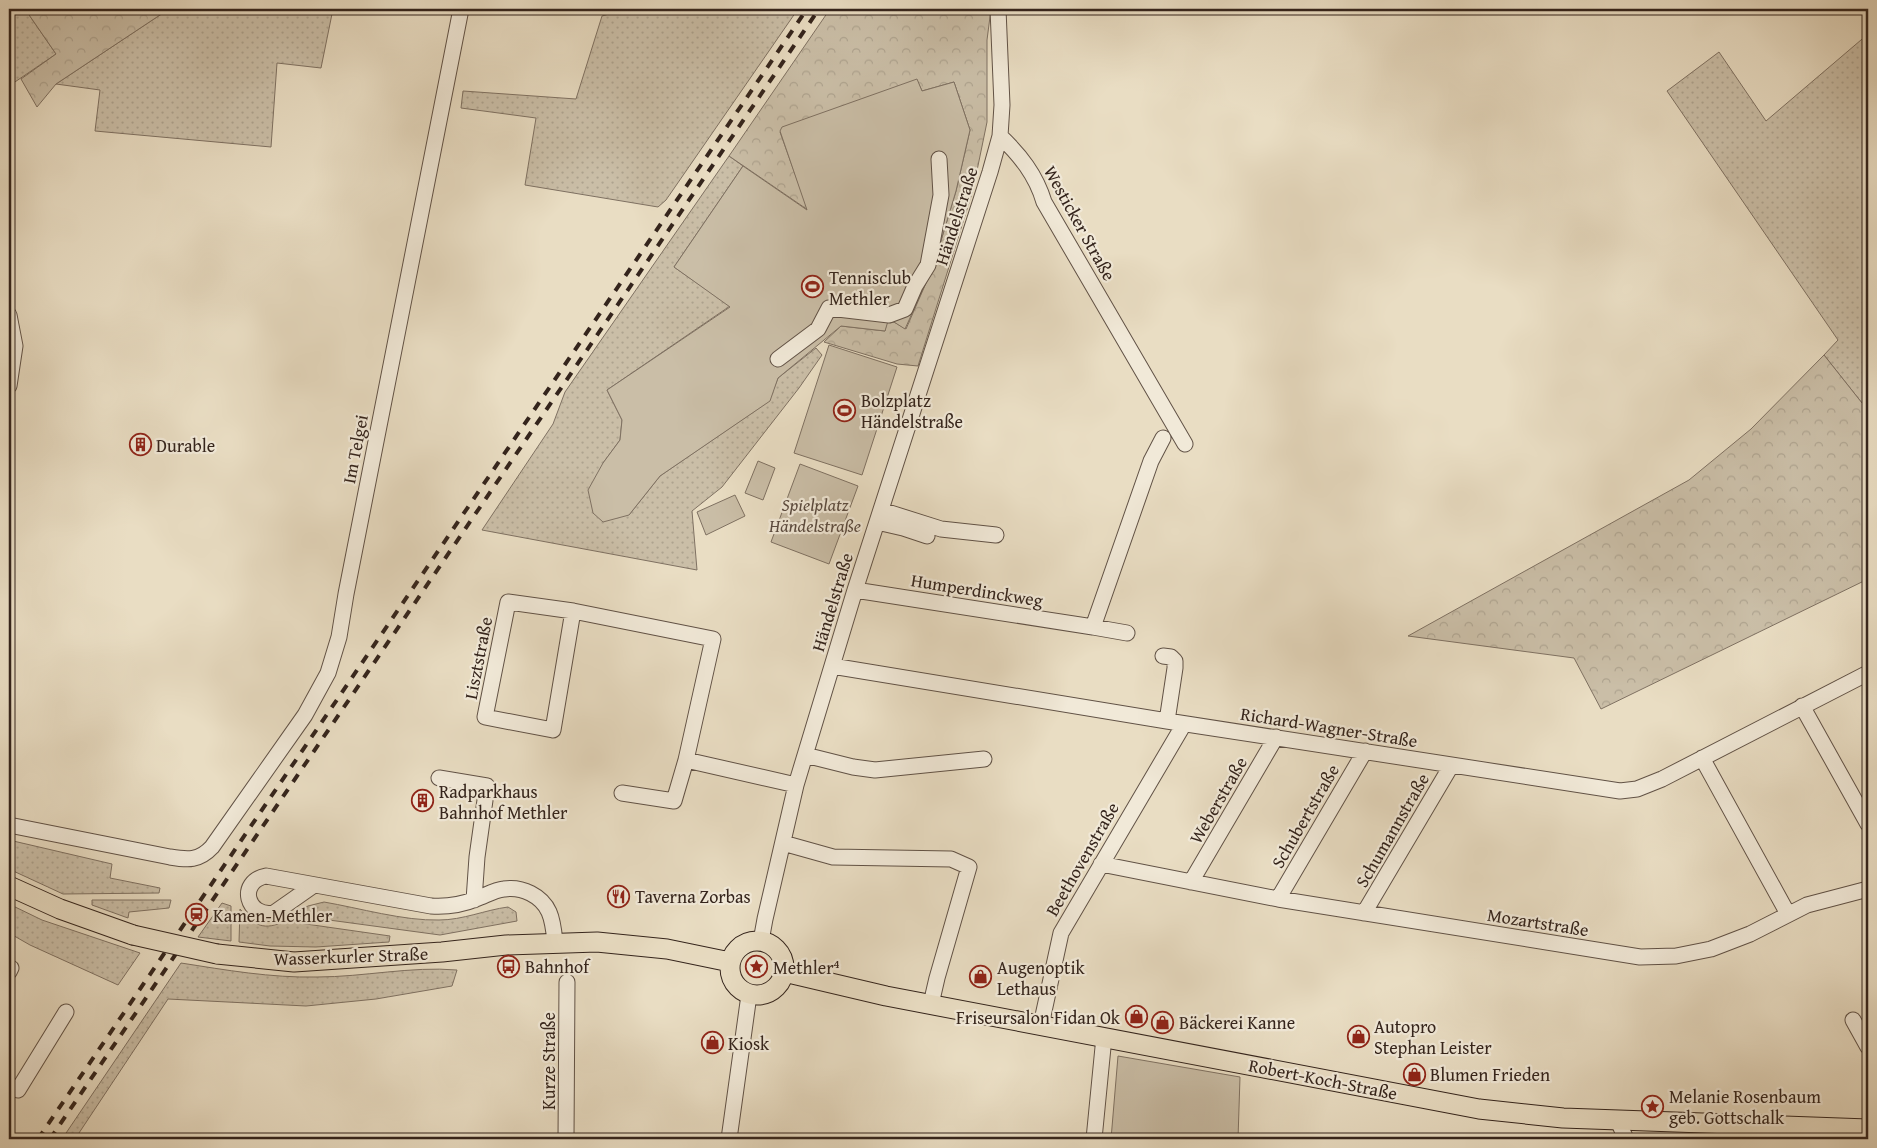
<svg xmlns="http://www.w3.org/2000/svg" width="1877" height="1148" font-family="'Gentium Book Plus',serif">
<defs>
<pattern id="grass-dots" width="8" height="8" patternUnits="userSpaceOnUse" patternTransform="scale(1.25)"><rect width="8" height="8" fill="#cabea7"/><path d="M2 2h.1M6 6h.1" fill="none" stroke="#aea38f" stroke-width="1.8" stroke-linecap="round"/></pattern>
<pattern id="forest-crowns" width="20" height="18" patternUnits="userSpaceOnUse" patternTransform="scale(1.25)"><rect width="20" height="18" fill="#cabea7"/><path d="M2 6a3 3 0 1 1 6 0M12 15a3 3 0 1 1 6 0" fill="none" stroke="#aea38f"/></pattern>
</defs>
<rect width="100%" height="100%" fill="#e9ddc3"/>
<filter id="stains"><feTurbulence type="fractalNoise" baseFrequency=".004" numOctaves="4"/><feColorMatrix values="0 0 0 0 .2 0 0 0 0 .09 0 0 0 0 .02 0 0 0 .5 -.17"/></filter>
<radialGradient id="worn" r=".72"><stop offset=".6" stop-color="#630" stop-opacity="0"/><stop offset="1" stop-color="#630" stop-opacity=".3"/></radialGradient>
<path fill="url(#grass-dots)" stroke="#7f7162" d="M9,9h16l31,45 -47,32z
M169,9h164l-12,59 -44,-5 -6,84 -176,-16 5,-41 -44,-6z
M627,9h171l-132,191 -8,7 -133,-22 11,-67 -75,-10 2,-17 113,8 26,-83z
M1868,34v373l-6,-4 -38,-48 14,-15 -171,-249 52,-39 47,69z
M729,156l14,10 -69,101 56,39 -123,84 15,30 -2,20 -17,23 26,52 31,-39 109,-75 9,-23 38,-30 6,7 -23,33 -77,99 -30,24 5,59 -215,-40 71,-106 12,-32z
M9,840l103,24 -2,14 50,10 -1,5 -96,1 -54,-25z
M92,900h79l-2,8 -40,4 -1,6 -36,-13z
M324,902c35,6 80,19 115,18 24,0 46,-10 69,-13l8,5 1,9 -77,14 -148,-20 16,-9z
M222,903l9,3v35l-33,-4z
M9,904l33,16 98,33 -22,32 -88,-40 -21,-12z
M240,909c15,17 24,22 45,12l105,15 -1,6 -73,5 -46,-1 -31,-4z
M181,963c45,7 90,15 136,14 47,0 94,-11 140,-7l-5,16 -76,13 -70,7 -138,-7 -93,140h-13z"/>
<path fill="url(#forest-crowns)" stroke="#7f7162" d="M25,9h144l-113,75 -19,23 -16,-28 35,-25z
M830,9h161l-4,31v82l-14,68 -55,176 -21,-2 -73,-22 17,-16 44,5 2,-10 7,1 12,7 27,-62 23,-76 14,-61 -16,-48 -32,9 -5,-11 -137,52 28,78 -79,-54z
M1824,355l38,48 6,4v172l-267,130 -27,-51 -166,-22 281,-156 62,-51z"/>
<path fill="#cabea7" stroke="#7f7162" d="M917,79l5,12 32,-9 16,48 -14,61 -23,76 -28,62 -11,-7 -6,-1 -3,10 -44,-5 -63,52 -8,23 -110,75 -31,39 -26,7 -10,-9 -5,-23 15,-27 17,-23 2,-20 -15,-30 123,-83 -56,-40 69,-101 64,44 -27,-79 2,-4z
M829,345l68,22 -35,108 -68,-22z
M758,461l17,7 -12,32 -18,-7z
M800,464l58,22 -29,78 -58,-22z
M735,495l10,21 -39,19 -9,-23z
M1118,1056l122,21 -2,62h-127z"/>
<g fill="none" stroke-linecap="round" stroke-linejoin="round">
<defs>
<path id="minor" d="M1000,136c20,19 36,39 44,66l141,242
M9,315l6,31 -6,40
M778,359l40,-30 11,-21 60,7 16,-6 10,-23 13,-21 13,-70 -2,-36
M881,510l60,19 55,6
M877,522l26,6 24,8
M855,590l238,37 58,-166 12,-23
M573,611l-20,119 -68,-13 23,-115 65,9 140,28 -27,121 110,25
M1093,627l34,6
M1163,656l8,1 4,4v7l-8,53
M832,666l335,55 453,70 17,-2 25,-10 206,-106
M1802,706l66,118
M805,755l48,12 22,3 109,-11
M1702,758l86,156
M439,778l48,8 -10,71 -3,43
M622,793l52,8 12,-41
M9,825l161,32c18,3 29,4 42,-10l93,-132 23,-42 11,-36 7,-43 115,-585
M783,843l50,14 118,2 18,8 -32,111 -6,26
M1101,864l177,35 362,58 36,-1 35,-7 39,-15 57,-29 61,-16
M1191,882l85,-145
M314,885l-40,28c-27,5 -37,-31 -8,-37l165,30c15,1 30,-1 45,-7 9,-3 18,-9 28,-10 18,-3 38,7 45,23 4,9 5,20 6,30
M1278,899l87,-148
M1364,913l87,-147
M761,941l4,-22 31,-134 59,-195 135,-418 10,-36 2,-31 -4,-96
M9,972l2,-4
M1853,1020l15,27
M1041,1025l20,-92 123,-209
M9,1085l9,5 48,-78
M1618,1121l8,18
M566,1139l1,-157
M729,1139l20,-144
M1094,1139l10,-102"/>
<path id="major" d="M9,886l51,23 73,26
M730 968a27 27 0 1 1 54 0a27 27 0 1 1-54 0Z
M217,954l77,8 148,-10 64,-7 91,-3 70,7 63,13
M784,972l102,24 593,113 84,9 305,11"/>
</defs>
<use href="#minor" stroke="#615246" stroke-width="17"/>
<use href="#major" stroke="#34241c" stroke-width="21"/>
<use href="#minor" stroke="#f1e9d8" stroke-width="15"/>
<use href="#major" stroke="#e9ddc3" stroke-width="19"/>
<path stroke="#34241c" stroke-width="4" stroke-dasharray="9 9" stroke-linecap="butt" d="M38,1139l769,-1130
M50,1139l769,-1130"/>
<defs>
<path id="major-bridge" d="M133,935l84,19"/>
</defs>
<use href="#major-bridge" stroke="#34241c" stroke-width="21" stroke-linecap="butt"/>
<use href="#major-bridge" stroke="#e9ddc3" stroke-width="19"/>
</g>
<defs>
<symbol id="stadium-ring" viewBox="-11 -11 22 22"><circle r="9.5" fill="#f1e9d8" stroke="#8f2418" stroke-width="1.5"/><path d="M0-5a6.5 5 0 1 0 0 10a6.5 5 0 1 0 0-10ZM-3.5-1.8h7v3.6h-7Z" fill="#8f2418"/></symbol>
<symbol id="building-ring" viewBox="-11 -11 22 22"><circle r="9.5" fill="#f1e9d8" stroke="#8f2418" stroke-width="1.5"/><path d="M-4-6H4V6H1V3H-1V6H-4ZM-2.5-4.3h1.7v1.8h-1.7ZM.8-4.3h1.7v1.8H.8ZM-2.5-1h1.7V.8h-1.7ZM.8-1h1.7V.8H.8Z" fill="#8f2418"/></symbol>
<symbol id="restaurant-ring" viewBox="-11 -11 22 22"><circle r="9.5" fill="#f1e9d8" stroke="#8f2418" stroke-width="1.5"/><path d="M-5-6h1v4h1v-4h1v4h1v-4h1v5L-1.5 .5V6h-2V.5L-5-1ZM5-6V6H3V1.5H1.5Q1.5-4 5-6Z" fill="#8f2418"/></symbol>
<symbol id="station-ring" viewBox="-11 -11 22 22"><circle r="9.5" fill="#f1e9d8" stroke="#8f2418" stroke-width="1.5"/><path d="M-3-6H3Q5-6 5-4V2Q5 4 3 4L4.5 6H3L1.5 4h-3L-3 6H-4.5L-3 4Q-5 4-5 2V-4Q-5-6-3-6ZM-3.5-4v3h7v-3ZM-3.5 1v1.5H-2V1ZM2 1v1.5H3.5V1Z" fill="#8f2418"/></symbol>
<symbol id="bus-ring" viewBox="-11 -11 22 22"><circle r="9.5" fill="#f1e9d8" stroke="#8f2418" stroke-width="1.5"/><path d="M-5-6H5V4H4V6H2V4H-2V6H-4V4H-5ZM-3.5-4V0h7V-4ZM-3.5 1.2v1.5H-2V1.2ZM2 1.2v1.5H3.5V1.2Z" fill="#8f2418"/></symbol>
<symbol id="sight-ring" viewBox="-11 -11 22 22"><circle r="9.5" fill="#f1e9d8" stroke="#8f2418" stroke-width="1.5"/><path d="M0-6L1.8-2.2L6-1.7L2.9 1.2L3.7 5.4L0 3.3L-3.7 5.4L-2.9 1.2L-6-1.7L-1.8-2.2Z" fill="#8f2418"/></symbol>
<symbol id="shop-ring" viewBox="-11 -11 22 22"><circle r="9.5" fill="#f1e9d8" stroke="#8f2418" stroke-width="1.5"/><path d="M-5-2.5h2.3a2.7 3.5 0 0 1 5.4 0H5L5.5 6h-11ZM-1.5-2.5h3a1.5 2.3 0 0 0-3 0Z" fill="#8f2418"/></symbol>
</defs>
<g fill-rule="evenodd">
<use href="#stadium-ring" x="800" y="274" width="25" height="25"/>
<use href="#stadium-ring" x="832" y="398" width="25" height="25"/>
<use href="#building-ring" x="128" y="432" width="25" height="25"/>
<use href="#building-ring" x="410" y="788" width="25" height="25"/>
<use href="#restaurant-ring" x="606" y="884" width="25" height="25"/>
<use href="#station-ring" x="184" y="902" width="25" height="25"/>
<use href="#bus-ring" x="496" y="954" width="25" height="25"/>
<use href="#sight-ring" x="744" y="954" width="25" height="25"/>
<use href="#shop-ring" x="968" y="964" width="25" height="25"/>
<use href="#shop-ring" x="1124" y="1004" width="25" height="25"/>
<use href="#shop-ring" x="1150" y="1010" width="25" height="25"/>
<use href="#shop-ring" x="1346" y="1024" width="25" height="25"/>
<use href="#shop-ring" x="700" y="1030" width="25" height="25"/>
<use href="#shop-ring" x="1402" y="1062" width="25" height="25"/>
<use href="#sight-ring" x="1640" y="1094" width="25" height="25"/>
</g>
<g text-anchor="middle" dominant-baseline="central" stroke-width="4.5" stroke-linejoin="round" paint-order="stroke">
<g font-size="18" fill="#34241c" stroke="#f1e9d8">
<text transform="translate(956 216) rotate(-72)">Händelstraße</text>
<text transform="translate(1080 223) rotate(61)">Westicker Straße</text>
<text transform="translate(355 449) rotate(-79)">Im Telgei</text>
<text transform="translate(977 590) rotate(9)">Humperdinckweg</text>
<text transform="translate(832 602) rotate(-73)">Händelstraße</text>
<text transform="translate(478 658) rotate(-79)">Lisztstraße</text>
<text transform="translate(1329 727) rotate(9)">Richard-Wagner-Straße</text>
<text transform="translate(1218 800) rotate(-60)">Weberstraße</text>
<text transform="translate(1305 816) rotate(-60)">Schubertstraße</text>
<text transform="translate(1392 830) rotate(-60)">Schumannstraße</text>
<text transform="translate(1082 859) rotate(-60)">Beethovenstraße</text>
<text transform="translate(1538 922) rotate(9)">Mozartstraße</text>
<text transform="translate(351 956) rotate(-2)">Wasserkurler Straße</text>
<text transform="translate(548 1061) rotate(-90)">Kurze Straße</text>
<text transform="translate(1323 1079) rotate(11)">Robert-Koch-Straße</text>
</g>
<g font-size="18" fill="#34241c" stroke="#f1e9d8" text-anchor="start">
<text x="829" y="277">Tennisclub<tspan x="829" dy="21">Methler</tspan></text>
<text x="861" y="400">Bolzplatz<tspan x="861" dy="21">Händelstraße</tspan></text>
<text x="156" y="445">Durable</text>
<text x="439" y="791">Radparkhaus<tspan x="439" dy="21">Bahnhof Methler</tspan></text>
<text x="635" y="896">Taverna Zorbas</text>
<text x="213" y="915">Kamen-Methler</text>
<text x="525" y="966">Bahnhof</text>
<text x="773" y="967">Methler⁴</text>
<text x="997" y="967">Augenoptik<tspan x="997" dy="21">Lethaus</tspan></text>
<text x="1120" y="1017" text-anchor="end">Friseursalon Fidan Ok</text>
<text x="1179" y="1022">Bäckerei Kanne</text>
<text x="1374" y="1026">Autopro<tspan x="1374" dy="21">Stephan Leister</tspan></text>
<text x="728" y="1043">Kiosk</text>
<text x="1430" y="1074">Blumen Frieden</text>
<text x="1669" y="1096">Melanie Rosenbaum<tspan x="1669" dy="21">geb. Gottschalk</tspan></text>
</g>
<g font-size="18" font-style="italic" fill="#5a4a3f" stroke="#f1e9d8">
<text x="815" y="504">Spielplatz<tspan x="815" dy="21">Händelstraße</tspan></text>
</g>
</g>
<rect width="1877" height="1148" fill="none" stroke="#e9ddc3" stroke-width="30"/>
<rect x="10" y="10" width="1857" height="1128" fill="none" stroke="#34241c" stroke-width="2.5"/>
<rect x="15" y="15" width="1847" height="1118" fill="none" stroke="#34241c"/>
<rect width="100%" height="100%" filter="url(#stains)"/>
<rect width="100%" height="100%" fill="url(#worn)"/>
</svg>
